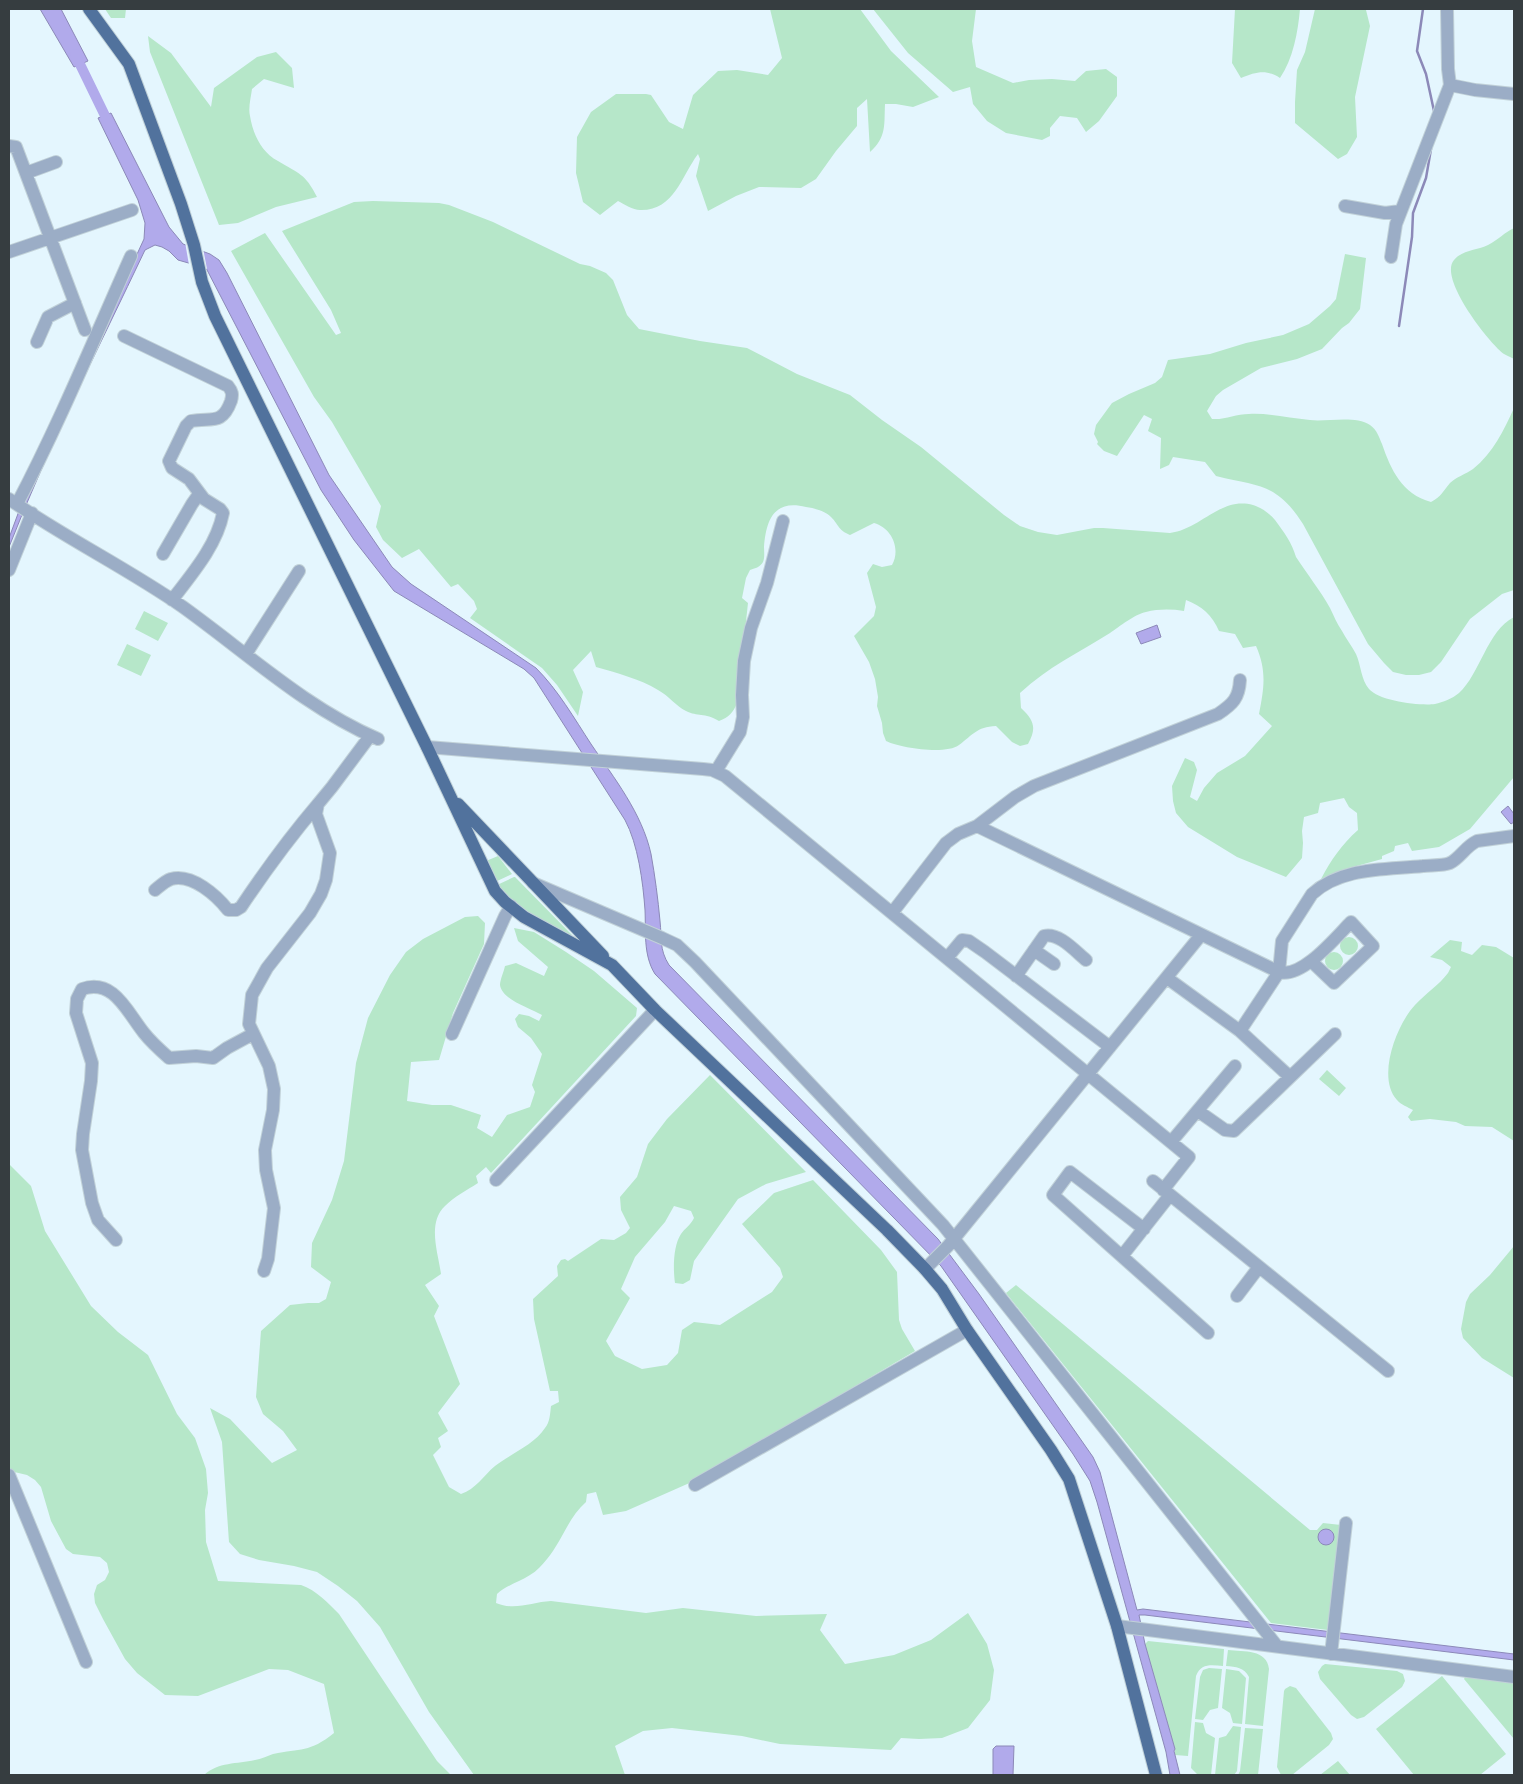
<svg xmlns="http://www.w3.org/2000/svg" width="1523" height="1784" font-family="'Golos Text',sans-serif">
<rect width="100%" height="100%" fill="#e4f6fe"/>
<path fill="#b6e7c9" d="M105,9h21l-1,9h-14z
M770,9h90l31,42 48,46 -26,10 -17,-3h-11c-1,20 2,33 -15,48l-3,-53 -10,9v18l-21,25 -20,28 -15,9 -42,-1 -23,9 -28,15 -12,-35 4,-17 -2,-5c-17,23 -24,57 -58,56 -7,0 -16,-6 -22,-9l-18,14 -17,-13 -7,-29 1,-36 14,-25 25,-18h30l5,1 18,27 14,7 10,-34 25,-24 19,-1 31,5 14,-17z
M873,9h103l-4,32 4,26 37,16 16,-3 23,-1 23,2 11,-10 20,-2 11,8v19l-18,25 -13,11 -9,-14 -17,-2 -10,12v8l-8,4 -36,-7 -19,-12 -14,-17 -3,-17 -17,5 -45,-39z
M1235,9h65c-2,23 -7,50 -20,69 -14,-9 -24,-6 -39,0l-9,-15z
M1315,9h48l3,1 4,16 -15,71 2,40 -10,17 -9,5 -43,-36v-21l2,-32 8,-18z
M148,36l23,17 40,54 3,-19 43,-31 19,-5 16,16 2,20 -30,-9 -12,10c-1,8 -4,19 -2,27 3,18 11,36 28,45 21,13 27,12 39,36l-41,10 -38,16 -19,2 -69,-173z
M373,201l66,2 10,2 44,17 87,42 10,2 16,7 7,7 14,35 12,14 61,12 47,7 50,26 53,21 32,25 39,27 83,68 16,11 18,6 19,3 37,-7h9l67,5c31,-4 51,-37 83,-28 9,3 16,8 22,15 9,12 17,23 21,37 11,17 24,33 34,51 4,8 7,16 12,23 4,8 10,15 14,23 5,11 5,26 13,35 10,12 51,17 66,15 8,-2 17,-5 24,-11 21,-19 28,-62 55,-76v160l-44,52 -31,18 -27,4 -4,-8 -13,3 -1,5 -12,5v3l-40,11 -21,9c10,-19 21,-35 37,-49l-1,-17 -8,-6 -5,-9 -24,5 -2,10 -14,4 -2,14 1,12 -1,15 -16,19 -49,-20 -49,-30 -12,-14 -3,-12 -1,-15 13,-28 9,4 3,8 -7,27 7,4 7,-13 13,-15 28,-17 27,-30 -13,-12c5,-26 8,-43 -3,-68l-13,2 -8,-14 -16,-3c-7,-16 -17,-25 -33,-31l-2,11c-13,-2 -26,-2 -38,1 -11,2 -27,15 -36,21 -32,20 -62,34 -90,60l1,15c13,12 16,20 7,36l-8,2 -8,-4 -16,-16c-20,1 -23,9 -37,19 -13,10 -59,3 -73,-4l-3,-8 -1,-10 -5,-17 1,-9 -3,-18 -6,-17 -15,-26 20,-20 2,-9 -9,-34 6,-9 9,3 10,-2c9,-16 0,-37 -18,-42l-24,12c-12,-5 -11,-10 -19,-18 -6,-6 -17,-9 -25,-10 -32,-8 -40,13 -42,40 0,4 1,10 -1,15 -3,5 -7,6 -13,8l-4,8 -4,20 6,5 -11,100c-4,10 -8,14 -18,18 -15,-9 -21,-4 -33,-10 -10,-5 -17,-15 -28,-21 -18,-11 -41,-17 -62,-23l-5,-16 -18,19 10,22 -5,24 -21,-31 -15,-17 -72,-50 7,-9 -3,-8 -16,-17 -7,3 -32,-38 -17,9 -19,-18 -7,-13 5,-21 -49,-84 -18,-25 -83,-146 34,-18 71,102 5,-2 -10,-23 -49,-79 72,-29z
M1514,228v131c-3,-2 -7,-3 -10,-5 -15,-11 -66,-76 -50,-94 8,-10 24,-10 34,-15 10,-5 17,-13 26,-17z
M1345,254l21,4 -6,51 -11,14 -7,5 -20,21 -25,10 -36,9 -38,22 -7,6 -9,15 5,8c13,1 24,-5 37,-5 21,-1 40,4 61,6 17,2 45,-5 60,5 7,5 9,12 12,19 9,26 20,50 49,58 10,-5 12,-11 19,-19 6,-6 16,-9 23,-14 20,-16 31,-39 41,-61v182l-12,4 -32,25 -29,43 -10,10 -12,3h-13l-13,-3 -9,-9 -16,-19 -65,-120c-27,-42 -44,-37 -87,-48l-11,-14 -32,-5 -4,8 -9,4 1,-31 -13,-7 4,-12 -8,-4 -27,41 -13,-5 -7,-7 1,-2 -4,-8 2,-9 16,-22 17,-9 26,-11 7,-6 6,-17 42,-6 36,-11 37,-8 26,-11 21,-18 6,-7z
M144,611l24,12 -10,18 -23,-12z
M127,644l24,11 -10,21 -24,-11z
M498,856l14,18 -17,8 -9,-21z
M514,877h1l57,58 -2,1c-29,-16 -50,-26 -73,-51z
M478,916l7,7 -1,21 -31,69 -14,47 -28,2 -4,39 25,4h19l30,10 -4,13 15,9 15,-22 23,-8 5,-15 -3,-7 10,-31 -11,-16 -13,-11 -3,-8 4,-5 10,2 10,5 3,-6c-12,-7 -40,-15 -42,-30 0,-5 4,-14 5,-19l11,-3 28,13 4,-9 -30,-26 -4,-13 20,4 32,20 28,19 43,37 -1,8 -145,157 -5,-6 -10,9 2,7c-11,7 -24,14 -33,23 -18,17 -7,46 -4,68l-16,11 14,21 -5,10 26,68 -22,29 10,18 -10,7 3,9 -8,8 16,32 12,7c15,-5 22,-18 34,-28 15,-12 39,-21 50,-38 5,-6 5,-14 6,-22l8,-4 -1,-11h-8l-16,-72 -1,-20 25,-23 -1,-10 4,-6 4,-1 3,2 33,-22 13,1 12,-7 4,-5 -9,-18 -1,-13 17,-20 11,-33 19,-25 43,-44 96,97 -40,12 -28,15 -44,62 -4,19 -7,4 -8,-1c-2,-14 -2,-37 6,-49 4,-6 9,-8 13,-16l-3,-7 -17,-5 -9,16 -30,35 -14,32 9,9 -24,43 9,15 27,13 25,-4 11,-12 4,-23 12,-8 26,3 52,-33 11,-15 -3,-9 -38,-44 32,-31 39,-13 68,70 16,22 2,48 3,9 13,22 -221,130 -68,30 -23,4 -7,-23 -9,2 -1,8c-18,16 -24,39 -39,57 -5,6 -10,12 -17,16 -11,7 -23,10 -33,19l-1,9c19,8 36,-1 55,-2l95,12 37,-5 73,8 71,-2 -7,16 25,34 49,-9 37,-15 37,-27 19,31 7,26 -4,30 -22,28 -26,10 -23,1 -18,-1 -10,12 -111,-6 -38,-8 -70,-8 -29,3 -28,15 10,29h-151l-45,-63 -49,-85 -23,-26 -19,-15 -21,-14 -23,-6 -35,-6 -19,-6 -11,-12 -7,-100 -12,-34 20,11 42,44 25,-13 -14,-19 -20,-17 -7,-17 5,-66 29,-26 18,-2h11l7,-4 5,-17 -20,-15 1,-24 20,-43 12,-39 12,-98 12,-45 22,-43 16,-23 17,-13 42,-22z
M1340 946a9 9 0 1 1 18 0a9 9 0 1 1-18 0Z
M1450,940l12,2 -1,9 11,4 10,-10 14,2 18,11v183l-22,-14 -27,-1 -9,-4 -26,-3 -19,2 -3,-4 5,-7c-5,-3 -12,-5 -16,-10 -21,-23 0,-76 18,-95 11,-12 24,-20 33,-32l3,-6 -9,-7 -12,-3z
M1325 961a9 9 0 1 1 18 0a9 9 0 1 1-18 0Z
M1327,1070l19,18 -7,8 -20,-17z
M9,1164l22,22 14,45 46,75 27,26 30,23 29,59 18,24 11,31 2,24 -3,17 1,32 12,39 83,4c15,5 27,18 38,29l98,147 14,14h-247c14,-13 33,-11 51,-15 6,-1 12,-4 18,-6 28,-6 36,-1 61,-21l-10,-49 -36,-14 -19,-1 -71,27 -33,-1 -28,-22 -12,-14 -22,-40 -8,-16 -1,-9 3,-9 8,-5 4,-8 -2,-9 -7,-6 -27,-3 -7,-5 -15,-28 -10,-34 -6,-7 -8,-5 -17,-4z
M1514,1246v132l-32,-20 -19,-20 -2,-9 5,-27 4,-8 20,-19z
M1016,1285l294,245h7l6,-7 18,2 -13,105 -57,-7 -265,-330z
M1148,1641l76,8 -1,17c-12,-1 -22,-3 -27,10l-8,80 -13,-1v-6l-30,-105z
M1228,1650c16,2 39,-1 41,19l-6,57 -18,-2 4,-47c-5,-10 -13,-10 -23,-11z
M1325,1664l72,7 6,3 2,7 -3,6 -38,30 -7,2 -6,-4 -31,-36 -2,-7 4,-6z
M1209,1668l13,1 -4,39 -8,2 -7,10 -8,-1 5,-42 3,-7z
M1226,1669l13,2 7,7 -4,46 -9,-1 -3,-10 -8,-5z
M1442,1676l64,78 -26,21h-66l-38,-46z
M1465,1677l49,6v56l-50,-60z
M1290,1686l6,2 35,45 2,6 -4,6 -37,30h-11l-4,-8 7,-76 1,-2z
M1195,1722l8,1 3,10 9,5 -4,37h-13l-7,-7z
M1233,1726l8,1 -4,44 -3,4h-19l4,-37 7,-2z
M1245,1728l18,1 -5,46h-20l2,-4z
M1338,1761l12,14h-30z"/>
<path fill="#b1aaeb" stroke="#8c89b8" d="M40,9h21l27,52 -14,6z
M111,113l58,114 14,17 27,10 9,6 8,13 102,202 63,92 19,17 125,84c22,22 38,50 55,76 23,34 51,69 60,110 4,22 7,45 9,67 2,18 -1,28 9,44l269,274 41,55 114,163 7,15 37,138 6,-1 371,45v6l-369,-45h-6l6,29 30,105 -1,2 6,24h-10l-4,-23 -69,-250 -7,-21 -17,-27 -132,-188 -286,-292c-12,-19 -9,-43 -10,-64 -2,-28 -7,-66 -20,-90l-91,-142 -10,-9 -130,-78 -40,-51 -33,-50 -115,-222 -28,-8 -9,-9 -7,-4 -7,-2 -10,5c-46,97 -97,197 -136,297v-9l10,-27 125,-272 1,-16 -7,-23 -40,-82z
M1157,625l4,12 -20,7 -5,-11z
M1508,806l6,8v8l-3,2 -10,-12z
M1318 1537a8 8 0 1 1 16 0a8 8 0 1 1-16 0Z
M996,1746h18l-1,29h-20v-26z"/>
<path fill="#e4f6fe" d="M185,242l18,6 4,21 -18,-4z"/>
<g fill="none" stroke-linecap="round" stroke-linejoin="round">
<path stroke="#8c89b8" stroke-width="2.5" d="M1423,9l-6,42 9,23 8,37
M1399,326l13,-89 1,-24 13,-35 5,-29"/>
<path stroke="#b1aaeb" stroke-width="10" d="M75,54l35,72"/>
<defs>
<path id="minor" d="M1450,85l25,5 39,4
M9,146l7,1 69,183
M26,173l30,-11
M1345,206l40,7 15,-2
M9,252l123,-42
M1391,257l5,-33 54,-139 -2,-16 -1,-60
M124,336l104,50c4,5 5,8 3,15 -9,25 -20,16 -40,20l-5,5 -17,35 3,7 17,11 15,20 16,10 3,4c-6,32 -31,61 -51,87
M37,342l11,-25 27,-14
M9,499c56,39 118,69 174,108 64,46 123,101 195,132
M17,504c42,-80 77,-165 114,-248
M163,554l29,-50 7,-10
M9,570l23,-57
M246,654l53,-83
M427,747l276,22 9,1 13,6 464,381 -26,33
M716,771l24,-39 3,-15 -1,-22 2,-34 7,-33 16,-45 16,-62
M977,826l302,146c23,7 57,-35 72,-50l22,24 -39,37 -23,-22
M533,883l129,55 15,7 18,17 248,263 334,421
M155,890c5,-4 10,-9 16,-11 21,-6 46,17 57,31h8l5,-3c24,-36 49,-70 77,-103
M892,913l54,-70 12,-9 19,-8 38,-29 19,-11 184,-72c15,-10 21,-16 22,-34
M1034,950l20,14
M947,958l15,-18 7,1 16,11 125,95
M1016,976l28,-40c15,-4 32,16 42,24
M1167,978l73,53 50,46
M1240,1031l39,-59 3,-31 30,-47c29,-27 73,-24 111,-28 7,-1 20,0 27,-3 10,-5 16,-17 27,-22l37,-5
M452,1034l53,-118 6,-10
M1198,1111l27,19 9,1 101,-97
M1171,1142l64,-76
M496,1180l159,-170
M1153,1181l235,190
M1144,1229l-74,-57 -17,23 155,138
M116,1240l-18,-20 -6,-17 -10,-53 1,-16 8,-53 1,-18 -16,-50 1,-14 5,-10c32,-11 45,23 62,44 7,9 16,17 25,25l27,-2 17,2 14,-10 26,-14
M1122,1256l48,-61
M925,1269l23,-23 253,-311
M264,1271l4,-12 6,-51 -8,-38 -1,-20 8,-40 1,-21 -5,-23 -20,-42 3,-29 15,-27 43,-55 11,-19 5,-14 4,-27 -14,-39 2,-10 14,-17 38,-51
M1237,1296l22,-29
M9,1475l77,187
M695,1485l272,-155
M1117,1626l397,51
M1331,1654l15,-131"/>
<path id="major" d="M89,9l40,55 52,140 13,41 8,37 13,34 212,431 68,144 10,11 19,15 88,48 43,45 232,220 38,39 17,20 25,41 84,120 18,29 48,147 39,149
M458,804l145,152"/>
</defs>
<use href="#minor" stroke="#c1d1d8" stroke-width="14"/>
<use href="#major" stroke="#c1d1d8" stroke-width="14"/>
<use href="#minor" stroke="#9badc6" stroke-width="12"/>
<use href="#major" stroke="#51729d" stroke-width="12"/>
</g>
<rect width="1523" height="1784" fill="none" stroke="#363d40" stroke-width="20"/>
</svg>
